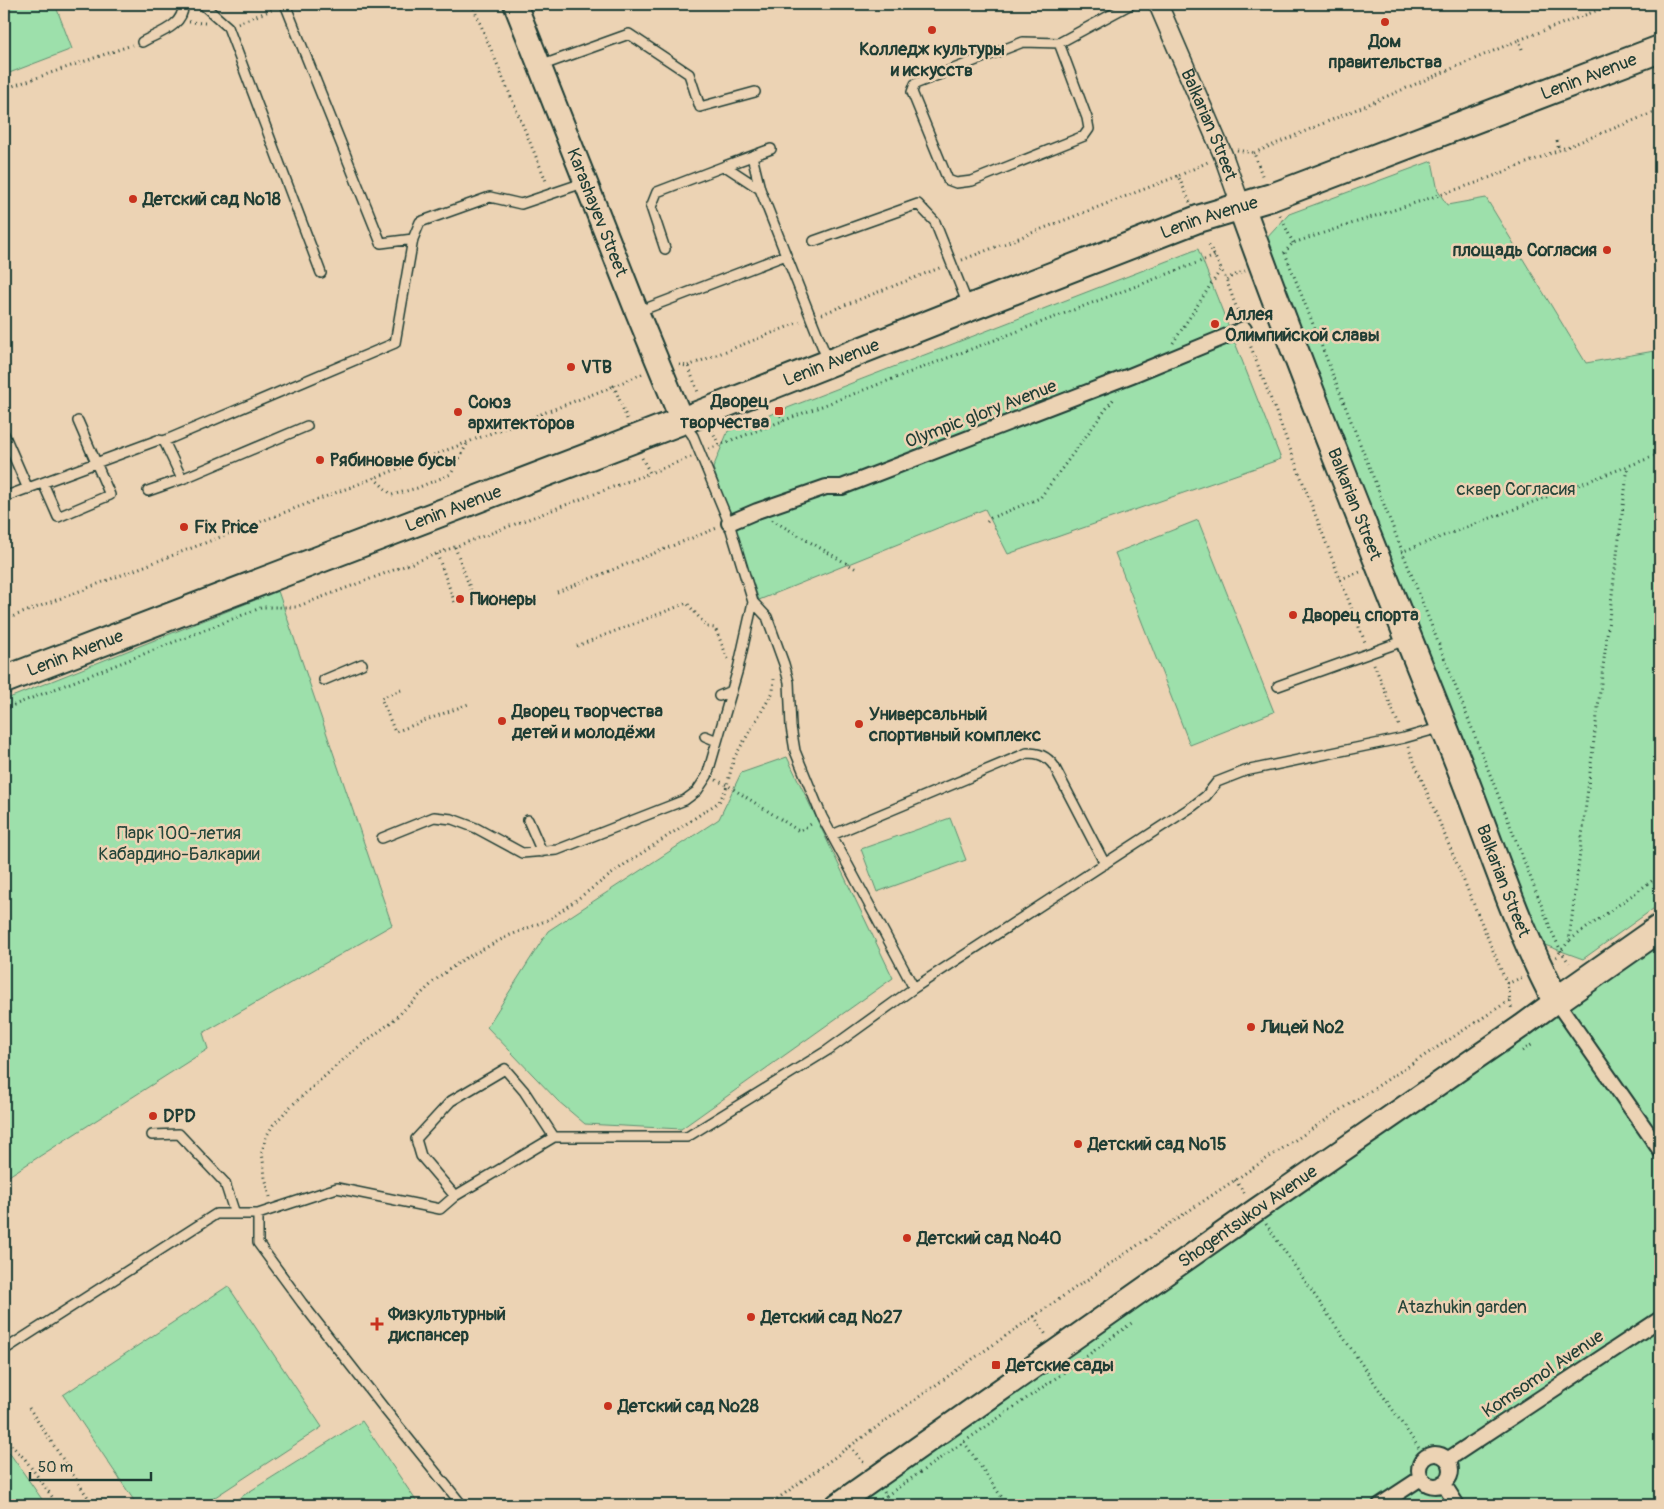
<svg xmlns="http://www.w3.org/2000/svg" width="1664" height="1509" font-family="Pangolin,sans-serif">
<rect width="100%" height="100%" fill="#ecd3b4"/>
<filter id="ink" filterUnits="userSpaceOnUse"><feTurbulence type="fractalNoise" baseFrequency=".02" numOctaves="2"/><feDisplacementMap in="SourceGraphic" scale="10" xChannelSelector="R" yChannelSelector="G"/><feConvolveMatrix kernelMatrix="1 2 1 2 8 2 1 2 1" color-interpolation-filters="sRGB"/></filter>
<g filter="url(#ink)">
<path fill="#9de0ab" stroke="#5e8e70" d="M22,4h33l17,45 -68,26v-65z
M1432,161l6,30 9,14 39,-7 100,165 74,-13v554l-77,55 -41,-15 -124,-311 -153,-393 24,-26z
M1198,249l83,210 -273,95 -23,-45 -226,91 -46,-132 15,-37z
M1198,520l76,192 -84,33 -75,-192z
M278,591l114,334 -189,108 5,16 -204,130v-479z
M787,757l106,221 -212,151 -96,-5 -27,-23 -71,-74 61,-96 171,-112 22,-46z
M950,818l16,42 -89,32 -16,-43z
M1660,928v577h-823z
M228,1286l94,141 -119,78h-66l-74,-110z
M362,1421l57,84h-191z
M4,1448l7,7 35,50h-42z"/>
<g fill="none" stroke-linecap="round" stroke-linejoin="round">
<defs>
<path id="service" d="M202,4l26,23 93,246
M285,4l96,239 32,-4
M142,42c16,-9 43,-16 41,-38
M1059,43l28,75 2,11 -5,7 -112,45 -16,2 -8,-3 -36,-88 3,-8 108,-42 36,1 72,-39
M540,66l89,-32 60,40 11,33 55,-15
M752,156l8,33
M725,166l46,-17
M814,241l104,-37 17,18 33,83
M786,255l42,106
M637,312l149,-57 -26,-66 -35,-23 -68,26 -6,15 14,42
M4,434l24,55
M182,479l125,-53
M43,483l15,34 52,-22 -32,-74
M148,491l34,-12 -18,-38
M4,497l154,-57 6,1 231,-98 18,-104 7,-17 70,-25 31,7 65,-22
M753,602l14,15 17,47 5,18 2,45 4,24 27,66 92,171
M324,680l38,-16
M1278,686l128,-46
M719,696l12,-5
M705,736l12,5
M528,820l14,32
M832,835l195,-82c12,0 20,3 27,13l51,98
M382,838l52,-21 18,2 24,9 46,25 35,-3 128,-50 12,-9 10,-15 31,-107 15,-67 -24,-79 -36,-87 -10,-14
M152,1135l27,-1 46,49 10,31
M554,1137l-30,-46 -19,-22 -54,32 -35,38 5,17 34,40 99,-59h133l141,-87 86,-62 279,-182 13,-10 11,-14 28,-11 159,-33 39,-11
M258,1214l79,-26 103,21 15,-13
M4,1350l212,-136h42v29l44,60 85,109 75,93"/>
<path id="pedestrian" d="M729,523l28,-12 69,-24h16l290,-112 112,-46
M1556,1001l104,149
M1419 1470a16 16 0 1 1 32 0a16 16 0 1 1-32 0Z
M1447,1460l213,-141
M1443,1483l14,22
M1380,1505l41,-27"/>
<g id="minor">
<path id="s1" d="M1158,4l65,151 18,51"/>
</g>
<g id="tertiary">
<path id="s2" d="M515,4l122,308 45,109"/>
<path id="s3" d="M837,1505l419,-295 266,-184 34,-25"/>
</g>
<g id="secondary">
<path id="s4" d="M1241,206c66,182 139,361 211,541 35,85 61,173 104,254l104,-73"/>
<path id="s5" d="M4,680l701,-268 264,-104 229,-89 74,-22 388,-148"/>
</g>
</defs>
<use href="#service" stroke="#1f3d34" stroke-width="12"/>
<use href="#pedestrian" stroke="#1f3d34" stroke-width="18"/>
<use href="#minor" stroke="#1f3d34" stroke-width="21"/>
<use href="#tertiary" stroke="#1f3d34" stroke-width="26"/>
<use href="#secondary" stroke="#1f3d34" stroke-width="30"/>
<path stroke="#1f3d34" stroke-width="3" stroke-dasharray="1 4" stroke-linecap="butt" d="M472,4l75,179
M189,22l16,1
M238,23l36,-14
M1522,49l-3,-9 95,-36
M4,89l128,-44
M1557,141l2,10
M1237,150l17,3 9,25
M1254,153l265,-113
M1190,202l-12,-26 32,-15
M1280,215l13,28
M1209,245l17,34 13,36
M1284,253l9,-10 183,-60 184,-73
M1285,253l267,679 9,19 8,12
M962,260l216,-84
M1226,279l19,-8
M822,314l120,-47
M1249,342l91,237 25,63
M1173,343l48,-74
M679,365l9,1 10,26
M688,366l112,-44
M779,411l4,10
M627,419l-13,-33 30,-13
M712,430l7,15
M709,449l506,-193
M642,458l8,15 41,-16
M374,478l18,17 25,-7 34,-14 17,-32
M772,520l86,50
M987,522l4,-4 49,-20 75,-101
M455,547l18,49
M1401,552l259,-98
M437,554l18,49
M1340,579l20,-7
M557,592l160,-64
M4,620l610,-234
M577,646l110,-43 20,24 8,1 13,31
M1374,664l26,64
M401,690l-20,8 14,34 76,-29
M4,709l259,-102h33l354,-134
M1408,747l99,237 5,27
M716,780l11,5 72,46 14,-8
M1570,940l90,-65
M1556,957l13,-16 59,-475
M1507,984l16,-7
M1522,1051l11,-7
M1235,1180l11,15
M270,1197l-5,-20 -3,-25 4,-15 7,-12 17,-18 63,-56 36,-27 51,-48 24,-17 44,-23 42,-17 74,-54 95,-63 7,-13 8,-31 39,-66 1,-13
M1266,1224l159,233
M1034,1316l12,19
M1067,1366l2,3 64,-47
M29,1408l64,97
M4,1438l21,21 33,46
M964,1442l43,63
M850,1446l14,17
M884,1492l2,4 183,-127
M769,1505c153,-112 308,-220 466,-325 91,-61 183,-120 275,-180
M873,1505l13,-9"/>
<use href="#service" stroke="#ecd3b4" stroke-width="9"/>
<use href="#pedestrian" stroke="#ecd3b4" stroke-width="14"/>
<use href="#minor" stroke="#ecd3b4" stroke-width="18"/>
<use href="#tertiary" stroke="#ecd3b4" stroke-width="22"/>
<use href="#secondary" stroke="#ecd3b4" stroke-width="26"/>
</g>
</g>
<g fill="#c8321e" stroke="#ecd3b4" stroke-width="2">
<circle cx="1385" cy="22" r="5"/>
<circle cx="932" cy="30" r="5"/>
<circle cx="133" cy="199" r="5"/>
<circle cx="1607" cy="250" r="5"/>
<circle cx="1215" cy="324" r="5"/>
<circle cx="571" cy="367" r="5"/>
<rect x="774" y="406" width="10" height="10" rx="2.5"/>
<circle cx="458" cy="412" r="5"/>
<circle cx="320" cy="460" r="5"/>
<circle cx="184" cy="527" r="5"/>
<circle cx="460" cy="599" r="5"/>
<circle cx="1293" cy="615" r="5"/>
<circle cx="502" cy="721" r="5"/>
<circle cx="859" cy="724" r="5"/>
<circle cx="1251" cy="1027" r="5"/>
<circle cx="153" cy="1116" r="5"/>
<circle cx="1078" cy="1144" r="5"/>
<circle cx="907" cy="1238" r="5"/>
<circle cx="751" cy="1317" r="5"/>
<path d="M374.5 1316.5h5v5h5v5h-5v5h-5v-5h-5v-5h5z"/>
<rect x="991" y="1360" width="10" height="10" rx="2.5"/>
<circle cx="608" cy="1406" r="5"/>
</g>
<g text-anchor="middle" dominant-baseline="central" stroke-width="5" stroke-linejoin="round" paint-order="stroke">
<g font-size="18" font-weight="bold" fill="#1f3d34" stroke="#ecd3b4" text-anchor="start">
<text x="1385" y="41" text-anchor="middle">Дом<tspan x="1385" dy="21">правительства</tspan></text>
<text x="932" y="49" text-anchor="middle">Колледж культуры<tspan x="932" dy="21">и искусств</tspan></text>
<text x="143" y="199">Детский сад №18</text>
<text x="1597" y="250" text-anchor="end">площадь Согласия</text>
<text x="1225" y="314">Аллея<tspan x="1225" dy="21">Олимпийской славы</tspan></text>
<text x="581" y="367">VTB</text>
<text x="769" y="401" text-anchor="end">Дворец<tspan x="769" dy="21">творчества</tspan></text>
<text x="468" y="402">Союз<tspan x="468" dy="21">архитекторов</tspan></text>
<text x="330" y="460">Рябиновые бусы</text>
<text x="194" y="527">Fix Price</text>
<text x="470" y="599">Пионеры</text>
<text x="1303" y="615">Дворец спорта</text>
<text x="512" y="711">Дворец творчества<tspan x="512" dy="21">детей и молодёжи</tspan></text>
<text x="869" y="714">Универсальный<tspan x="869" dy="21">спортивный комплекс</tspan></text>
<text x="1261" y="1027">Лицей №2</text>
<text x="163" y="1116">DPD</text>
<text x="1088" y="1144">Детский сад №15</text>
<text x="917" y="1238">Детский сад №40</text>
<text x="388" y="1314">Физкультурный<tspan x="388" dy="21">диспансер</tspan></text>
<text x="761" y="1317">Детский сад №27</text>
<text x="1006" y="1365">Детские сады</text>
<text x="618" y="1406">Детский сад №28</text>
</g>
<g font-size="18" fill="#1f3d34" stroke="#ecd3b4">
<text stroke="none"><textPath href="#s5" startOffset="1696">Lenin Avenue</textPath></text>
<text stroke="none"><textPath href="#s1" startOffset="131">Balkarian Street</textPath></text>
<text stroke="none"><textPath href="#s2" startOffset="224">Karashaуev Street</textPath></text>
<text stroke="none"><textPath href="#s5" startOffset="1291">Lenin Avenue</textPath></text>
<text stroke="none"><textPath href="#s5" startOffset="886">Lenin Avenue</textPath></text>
<text transform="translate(981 414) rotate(-21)">Olympic glory Avenue</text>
<text stroke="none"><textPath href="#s4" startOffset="319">Balkarian Street</textPath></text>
<text stroke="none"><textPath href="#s5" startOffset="481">Lenin Avenue</textPath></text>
<text stroke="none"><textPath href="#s5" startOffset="76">Lenin Avenue</textPath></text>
<text stroke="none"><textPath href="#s4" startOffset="724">Balkarian Street</textPath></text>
<text stroke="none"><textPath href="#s3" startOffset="502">Shogentsukov Avenue</textPath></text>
<text transform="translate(1543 1374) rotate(-34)">Komsomol Avenue</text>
</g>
<g font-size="18" fill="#25453a" stroke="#ecd3b4">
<text x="1516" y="489">сквер Согласия</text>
<text x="179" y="833">Парк 100-летия<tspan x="179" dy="21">Кабардино-Балкарии</tspan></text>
<text x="1462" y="1307">Atazhukin garden</text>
</g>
</g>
<rect width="1664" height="1509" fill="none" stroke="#ecd3b4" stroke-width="20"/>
<rect x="10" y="10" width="1644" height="1489" fill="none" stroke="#1f3d34" stroke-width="2" filter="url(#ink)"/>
<path d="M30 1472v8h121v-8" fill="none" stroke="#1f3d34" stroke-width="2.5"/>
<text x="38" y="1472" font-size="15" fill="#1f3d34" stroke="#ecd3b4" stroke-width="4" paint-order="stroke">50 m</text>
</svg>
